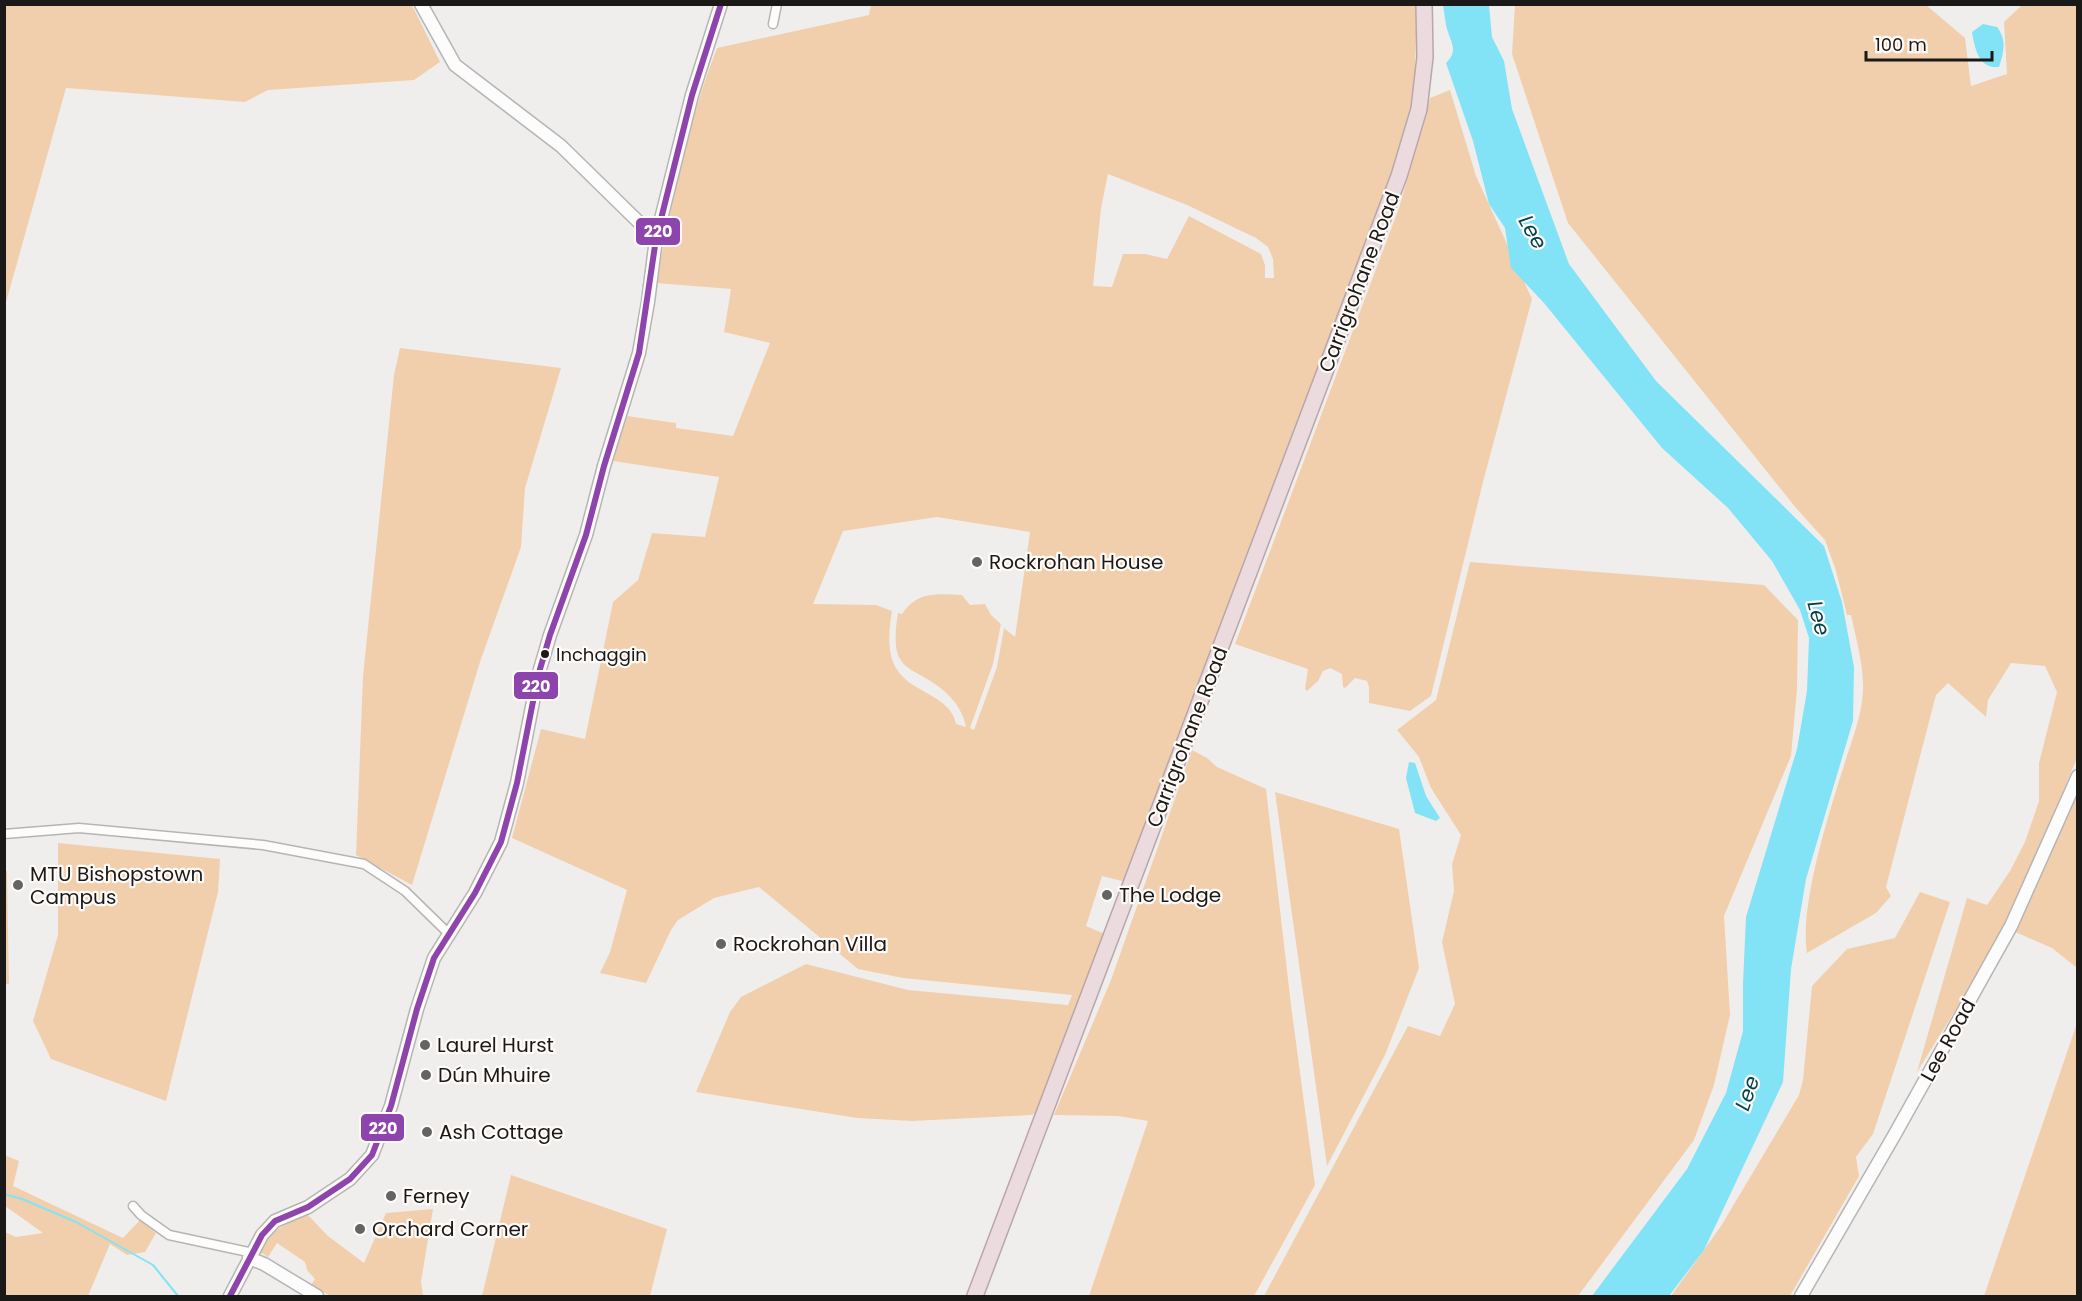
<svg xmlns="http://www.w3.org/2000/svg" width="2082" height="1301" font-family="Poppins,sans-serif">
<rect width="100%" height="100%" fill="#f0eeec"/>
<path fill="#f1cfad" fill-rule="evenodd" d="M5,4l407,1 28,57 -26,18 -146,10 -23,12 -179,-14 -61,218z
M871,5h546l-3,90 -17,71 -271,716 -24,-6 -16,50 19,8 -64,178 -10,3 -119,6 -55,-3 -161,-26 34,-80 11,-15 65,-33 102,26 160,15 4,-10 -169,-17 -45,-9 -99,-82 -45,11 -36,22 -7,10 -25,53 -46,-10 10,-21 17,-62 -115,-52 29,-109 44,10 28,-137 25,-22 14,-47 53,4 14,-60 -106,-16 14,-45 49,7v5l57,8 37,-93 -46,-11 7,-43 -75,-6c16,-80 31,-159 61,-235l152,-33zM1108,174l79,31 69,33 12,9 5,12 1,19h-9v-13l-4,-11 -72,-38 -22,43 -22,-5h-22l-11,33 -19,-1 8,-78zM937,517l93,15 -15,105 -11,-9 -7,39 -23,63 -4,-2 23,-64 8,-40 -10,-9 -6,-11 -15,1 -8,-10c-26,-1 -44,-4 -60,19l-4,-1c-2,12 -5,35 2,46 4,8 15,13 22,17 21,12 39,26 44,51l-10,-3c-5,-28 -43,-31 -58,-53 -12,-17 -9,-41 -6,-60l-16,-6 -63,-1 30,-73z
M1515,5h411l39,33 6,48 36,-12 -3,-52 18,-17h55v753l-70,169 -90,145 50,-174 20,7 23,-34 15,-29 14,-41v-38l18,-71 -12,-26 -34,-3 -23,37 -2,17 -38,-34 -12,12 -50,192 5,9 -15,17 -69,40c-8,-48 23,-143 38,-191 7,-22 17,-47 18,-71 1,-25 -7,-52 -12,-76h-4l-11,-44 -11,-31 -29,-32 -228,-285 -56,-169z
M1450,90l26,86 56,123 -49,183 -52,214 -21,15 -41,-8v-16l-2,-6 -12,-3 -10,10 -2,-1 -1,-13 -12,-6 -7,3 -5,10 -11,10 -2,-2 3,-20 -73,-25 164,-436 31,-110z
M400,348l161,20 -36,120 -4,59 -41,115 -68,223 -56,-30 7,-179 31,-301z
M1470,562l294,23 34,35 -1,69 -6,67 -67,160 6,99 -16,70 -20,55 -116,156h-314l144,-270 32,10 15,-32 -13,-62 12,-51 -2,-27 9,-29 -30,-47 -12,-31 -22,-27 39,-30z
M1192,750l15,8 10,9 49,22 25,216 24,180 -61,111h-165l59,-175 -30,-5 -64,-1 57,-135z
M2077,786v182l-25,-20 -39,-17z
M1275,792l124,37 20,139 -34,87 -58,111z
M58,843l162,16 -2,33 -52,209 -115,-42 -18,-38 25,-86z
M4,871h3l2,113h-5z
M1920,892l30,10 -77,232 -17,23 3,19 -69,120h-119l50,-70 78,-131 4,-15 9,-94 35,-37 48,-11z
M2077,1023v273h-93z
M4,1155l15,6 -6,25 110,52 17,-18 16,13 -11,19 -18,3 -17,-11 -22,52h-83v-64l11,5 27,-4 -38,-27z
M511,1175l156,54 -17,67h-168z
M433,1209l-12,73 2,13 4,1h-97l-19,-11 4,-6 -8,-9 -2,-8 -28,-19 -9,14 -8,-5 13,-20 33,-19 22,23 36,27 22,-50z"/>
<path fill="#82e3f6" d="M1443,5h46l3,32 12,24 8,48 57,155 87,117 168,165 18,56 12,65 -1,54 -47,158 -15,90 -8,113 -79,168 -35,46h-77l95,-127 39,-76 17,-62v-48l3,-66 51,-168 10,-58 2,-53 -9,-28 -28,-49 -44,-53 -66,-60 -118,-145 -33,-35 -6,-40 -16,-24 -16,-63 -27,-78c14,-13 3,-23 0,-38 -1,-6 -2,-14 -3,-20z
M1983,24l14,3c10,13 7,25 2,40 -21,2 -24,-19 -27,-35z
M1409,762l6,1 11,33 14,22 -4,3 -21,-8 -9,-35z"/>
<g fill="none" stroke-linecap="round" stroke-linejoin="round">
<path stroke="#82e3f6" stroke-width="2" d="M4,1194l18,5 54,23 77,43 25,31"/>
<defs>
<path id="street" d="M773,24l4,-20
M4,834l75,-6 184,17 101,19 41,27 43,42
M133,1206l8,9 28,20 84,18"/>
<path id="secondary" d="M421,4l34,61 106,81 95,93
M249,1258l15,6 53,32
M230,1296l32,-61 13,-14 33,-14 42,-28 22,-24 19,-49 26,-97 17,-51 41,-65 26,-51 16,-59 21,-107 12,-41 36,-100 18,-69 35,-113 9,-51 8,-63 36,-144 29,-91
M1801,1296l94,-162 116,-208 67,-150"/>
<path id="highway" d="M975,1296l424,-1120 20,-67 6,-52 -1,-53"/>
</defs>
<use href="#street" stroke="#b7b5b3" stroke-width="11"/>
<use href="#secondary" stroke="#b7b5b3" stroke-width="15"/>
<use href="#highway" stroke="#b9a6ab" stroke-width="18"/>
<use href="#street" stroke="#fdfcfc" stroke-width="8"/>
<use href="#secondary" stroke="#fdfcfc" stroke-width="12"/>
<use href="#highway" stroke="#ebdade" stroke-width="15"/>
<defs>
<path id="bus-1" d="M230,1296l32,-61 13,-14 33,-14 42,-28 22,-24 19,-49 26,-97 17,-51 41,-65 26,-51 16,-59 21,-107 12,-41 36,-100 18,-69 35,-113 17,-114 36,-144 29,-91"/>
</defs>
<use href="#bus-1" stroke="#fffbf9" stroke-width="10"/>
<use href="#bus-1" stroke="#8e44ad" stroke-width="6"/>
</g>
<g fill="#656462" stroke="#fffbf9" stroke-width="2">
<circle cx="977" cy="562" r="6"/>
<circle cx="18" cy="885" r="6"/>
<circle cx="1107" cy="895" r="6"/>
<circle cx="721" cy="944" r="6"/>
<circle cx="425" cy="1045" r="6"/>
<circle cx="426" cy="1075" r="6"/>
<circle cx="427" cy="1132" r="6"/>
<circle cx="391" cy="1196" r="6"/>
<circle cx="360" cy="1229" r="6"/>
</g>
<circle fill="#1a1917" stroke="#fffbf9" stroke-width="2" cx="545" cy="654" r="5"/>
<g text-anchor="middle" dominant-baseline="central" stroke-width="4.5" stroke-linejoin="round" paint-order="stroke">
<g font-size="18" fill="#1a1917" stroke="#fffbf9" text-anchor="start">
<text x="556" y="654">Inchaggin</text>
</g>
<g font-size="20" fill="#1a1917" stroke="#fffbf9">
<text transform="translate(1359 282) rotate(-69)">Carrigrohane Road</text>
<text transform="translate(1187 737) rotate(-69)">Carrigrohane Road</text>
<text transform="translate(1948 1040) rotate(-61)">Lee Road</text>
</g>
<g font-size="20" fill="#1a1917" stroke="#fffbf9" text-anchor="start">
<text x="989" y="562">Rockrohan House</text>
<text x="30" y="874">MTU Bishopstown<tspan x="30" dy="23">Campus</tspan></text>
<text x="1119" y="895">The Lodge</text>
<text x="733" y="944">Rockrohan Villa</text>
<text x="437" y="1045">Laurel Hurst</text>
<text x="438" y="1075">Dún Mhuire</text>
<text x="439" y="1132">Ash Cottage</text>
<text x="403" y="1196">Ferney</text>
<text x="372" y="1229">Orchard Corner</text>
</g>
<g font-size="21" font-style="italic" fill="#00424e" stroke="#fffbf9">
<text transform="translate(1533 232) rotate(61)">Lee</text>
<text transform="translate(1819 618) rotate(75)">Lee</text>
<text transform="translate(1747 1093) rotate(-71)">Lee</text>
</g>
</g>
<g stroke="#fffbf9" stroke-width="2">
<rect x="635" y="217" width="46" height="29" rx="6" fill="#8e44ad"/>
<rect x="513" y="671" width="46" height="29" rx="6" fill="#8e44ad"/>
<rect x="360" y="1113" width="45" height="29" rx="6" fill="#8e44ad"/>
</g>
<g font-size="16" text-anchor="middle" font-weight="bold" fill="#fff">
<text x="658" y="237">220</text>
<text x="536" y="692">220</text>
<text x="383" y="1134">220</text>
</g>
<rect width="2082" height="1301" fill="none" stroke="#1a1917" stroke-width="12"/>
<path d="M1866 51v9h126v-9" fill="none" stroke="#1a1917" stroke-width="3"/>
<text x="1875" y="51" font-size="18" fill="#1a1917" stroke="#fffbf9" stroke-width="4.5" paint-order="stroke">100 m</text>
</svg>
